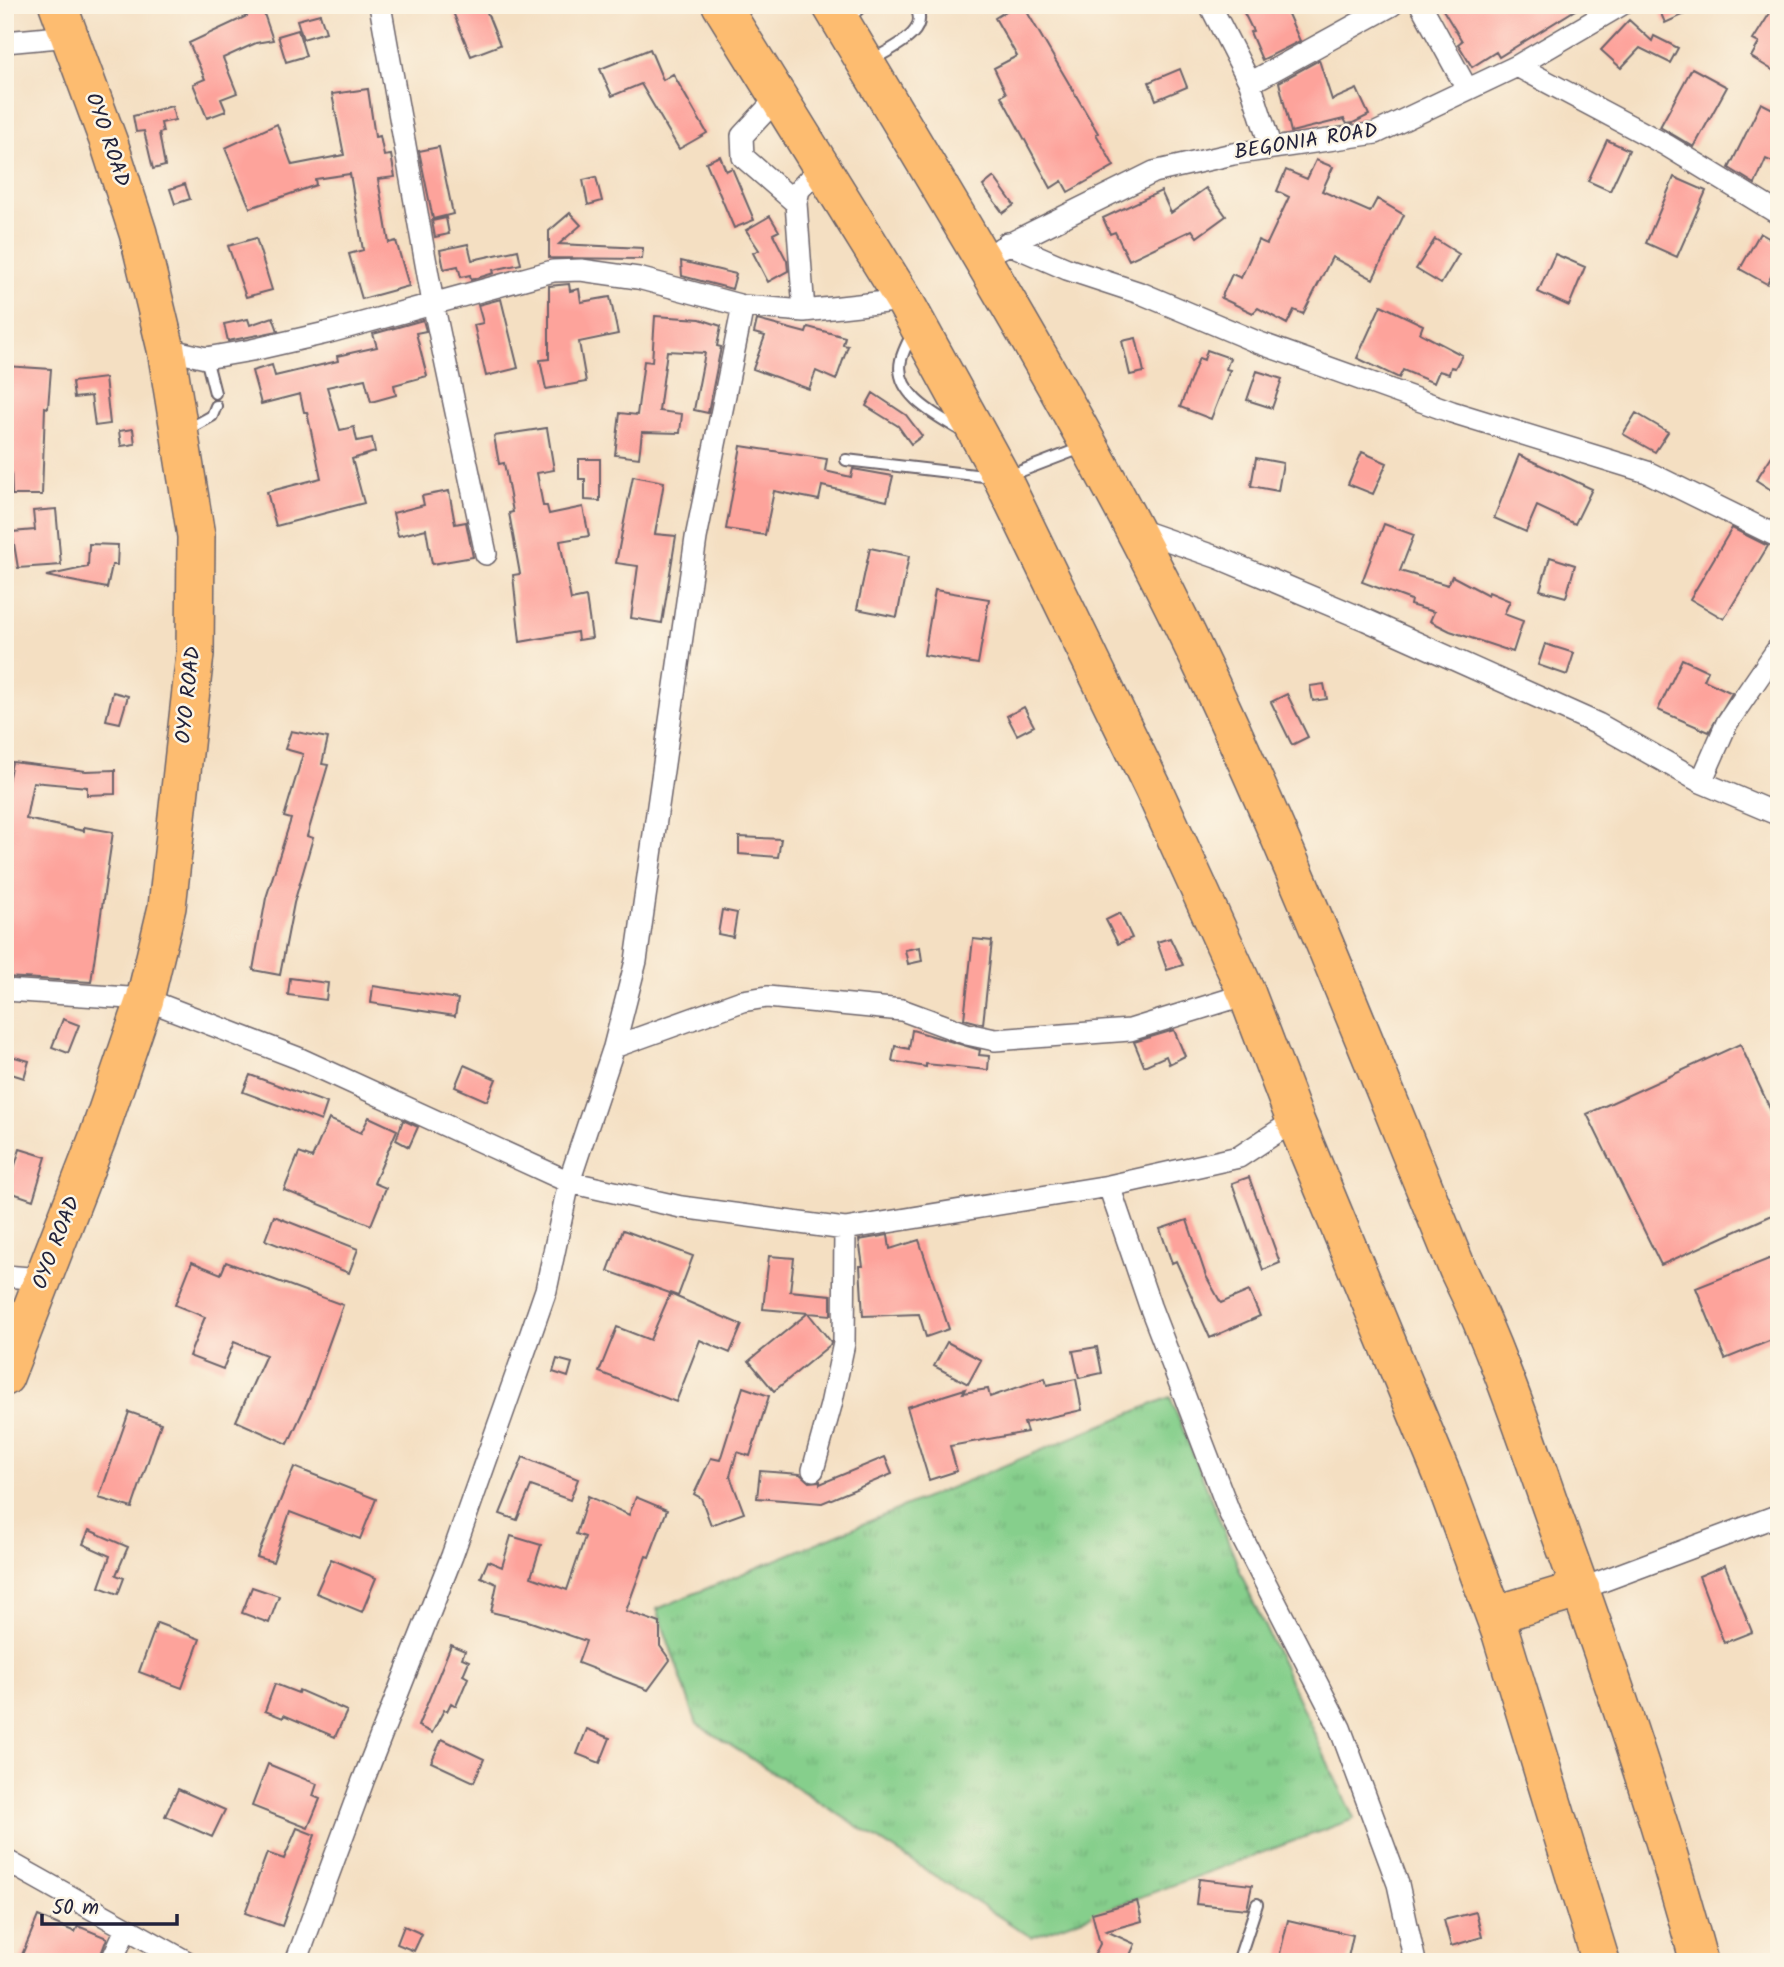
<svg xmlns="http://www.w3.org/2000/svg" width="1784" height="1967" font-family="Kalam,sans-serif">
<defs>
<pattern id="grass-tufts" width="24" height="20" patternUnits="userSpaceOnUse" patternTransform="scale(1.75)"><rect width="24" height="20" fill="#86cf8c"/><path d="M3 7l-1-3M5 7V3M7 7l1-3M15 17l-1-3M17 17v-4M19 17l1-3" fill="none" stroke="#73b17a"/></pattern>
</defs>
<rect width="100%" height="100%" fill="#fcf5e5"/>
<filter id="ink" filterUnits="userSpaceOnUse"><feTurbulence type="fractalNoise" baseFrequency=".0143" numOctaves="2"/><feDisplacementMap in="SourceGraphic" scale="14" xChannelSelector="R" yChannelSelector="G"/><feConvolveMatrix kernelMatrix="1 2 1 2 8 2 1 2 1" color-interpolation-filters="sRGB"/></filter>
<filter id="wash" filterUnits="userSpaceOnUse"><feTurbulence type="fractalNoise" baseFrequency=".00686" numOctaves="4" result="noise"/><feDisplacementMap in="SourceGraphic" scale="28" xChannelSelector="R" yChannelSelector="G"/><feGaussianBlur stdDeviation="1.57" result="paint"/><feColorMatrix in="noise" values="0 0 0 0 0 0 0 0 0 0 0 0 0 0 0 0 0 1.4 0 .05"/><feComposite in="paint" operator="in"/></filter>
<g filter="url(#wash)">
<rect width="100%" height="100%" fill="#f4dfc2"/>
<path fill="url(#grass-tufts)" stroke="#547864" stroke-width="2" d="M1170,1397l79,196 105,226 -323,118 -334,-213 -40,-115z"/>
<g id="blocks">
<path fill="#fda39b" d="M243,5h18l12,35 -17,3 -33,15 14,35 -16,6 5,12 -19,7 -14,-34 12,-5 -16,-36 58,-27z
M450,5h34l16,40 -29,11z
M1016,5h7l75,128 -2,1 18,32 -46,26 -6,-11 -11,7 -50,-92 5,-3 -12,-25 23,-12 -22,-38z
M1240,5h44l16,36 -38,19 -12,-28 3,-1z
M1440,5h143l-84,52 -3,-5 -24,15 -14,-23 4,-3z
M1667,5h38l-40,18 -6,-14z
M1775,5h4v69l-28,-17 8,-14 -6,-3z
M320,14l6,18 -23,7 -6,-19z
M1629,20l23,21 2,-5 24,12 -8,15 -30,-15 -19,20 -20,-18z
M298,30l8,26 -20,6 -8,-26z
M650,49l13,31 10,-6 34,59 -28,16 -38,-65 -29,12 -12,-27z
M1319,60l13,40 25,-11 12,26 -16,8 -6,1 -3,-5 -53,13 -12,-50z
M1692,68l35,19 -33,60 -34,-20z
M1180,69l7,18 -31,13 -7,-18z
M368,89l7,48 5,-1 4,20 7,-1 4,22 -17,2 11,64 7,-2 13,45 -47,13 -13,-45 14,-4 -13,-76 -35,5 1,6 -66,23 -25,-60 52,-24 15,41 52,-10 -12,-61z
M1761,103l18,9v42l-4,9 -9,-4 -11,25 -26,-16z
M172,106l3,14 -14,3 2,9 -4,1 6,33 -12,3 -9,-38 -8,1 -3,-16z
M1607,140l22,10 -19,41 -22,-10z
M439,147l14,67 -20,5 -14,-68z
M720,156l6,15 6,-3 22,52 -20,8 -28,-66z
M1316,160l17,7 -11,24 48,21 7,-13 27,16 -31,64 -41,-22 -29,57 -9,-4 -7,14 -29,-16 -5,5 -32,-15 11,-24 9,4 17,-38 9,4 22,-47 -12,-6 9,-21 21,9z
M596,177l6,24 -14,4 -5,-25z
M994,177l20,28 -11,8 -20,-27z
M1674,177l32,14 -29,66 -31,-14z
M185,184l5,15 -15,5 -5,-15z
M1206,188l20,28 -29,21 -5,-7 -63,30 -14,-28 -5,2 -7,-16 58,-27 10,22z
M570,213l11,12 -22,19 84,4 -1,11 -93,-1v-27z
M770,216l9,15 -6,3 14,27 1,10 -20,11 -15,-29 6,-3 -13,-20z
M446,218l3,16 -14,3 -3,-16z
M1760,233l19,11v18l-12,22 -27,-15z
M256,238l16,52 -26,7 -18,-51z
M1435,239l24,15 -18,30 -25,-15z
M468,244l4,16 46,-10 3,14 -28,6 1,3 -23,7 -1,-5 -9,2 -3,-11 -14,3 -4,-19z
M1555,254l30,13 -16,39 -31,-14z
M681,261l55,13 -4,15 -50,-13z
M569,284l1,7 9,-2 2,13 29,-5 8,37 -39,8 7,40 -40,7 -6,-29 9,-1v-73z
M501,299l17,69 -32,8 -12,-51 9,-2 -5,-18z
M1381,305l42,20 -3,8 42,22 -7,13 -4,-1 -2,7 -10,-3 -5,12 -31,-13 -4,8 -42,-20z
M655,316l45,3 21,7 -4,20 4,1 -13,66 -14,-3 11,-57 -38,-2 -8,60 23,3 -2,19 -38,-1 -3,26 -24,-3 5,-42 17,2 7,-54 8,1z
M273,317l5,14 -50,10 -4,-17 24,-5 2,6z
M423,320l3,11 -10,2 11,43 -33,9 2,10 -25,7 -6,-23 -38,8 13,43 14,-3 3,14 15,-3 3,14 -23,7 12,44 -88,23 -9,-34 54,-14 -14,-66h-3l-4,-18 -39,10 -9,-33 20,-6 3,11 63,-15 -1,-5 40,-9 -4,-13z
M757,320l49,13 2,-6 37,10 -2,8 5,1 -12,34 -20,-9 -7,18 -56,-20 12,-33 -11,-3z
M1136,338l8,34 -14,3 -8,-34z
M1207,350l23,8 -4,11 4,1 -19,49 -31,-12 19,-49 5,2z
M5,366l46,3 -3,39 -3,-1 -3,88h-30l-2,-53h-5z
M1257,371l25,8 -10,29 -25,-8z
M105,378l5,46 -15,2 -4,-30 -17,2 -2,-16z
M873,393l33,22 16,21 -11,8 -13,-18 -32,-20z
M1636,413l32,19 -13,20 -32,-18z
M547,428l7,42 -17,3 6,33h4l2,8 34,-7 6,29 -29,5 11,59 15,-3 6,41 -14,2 -1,-8 -57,10 -7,-67 7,-1 -11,-61 4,-1 -9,-49 -5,1 -5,-28z
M133,429l2,15 -14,2 -2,-15z
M1779,445v50l-23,-15z
M741,446l86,13 -2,12 26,6 2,-8 40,7 -6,25 -65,-15 -3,14 -45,-9 -9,44 -39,-6z
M1362,452l25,11 -14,31 -25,-10z
M1519,455l73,34 -17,35 -38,-18 -11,26 -32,-14z
M1256,458l27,5 -5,28 -27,-5z
M579,459h21v42l-15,-1v-21h-6z
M633,476l31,6 -9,52 21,2 -14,87 -31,-5 7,-52 -22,-3z
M449,491l6,33 11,-2 7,35 -41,7 -6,-35 -28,7 -5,-23 31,-8 -2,-9z
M56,509l5,56 -43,3 -6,-36 23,-2 -2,-19z
M1384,524l30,11 -14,36 48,14 4,-9 36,19 1,-3 21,9 -6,13 19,7 -10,31 -63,-21 -20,-10 4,-9 -24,-7 1,-5 -49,-18z
M1732,528l36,18 -44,73 -34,-20z
M89,544l29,1 -1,20h-5l-5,23 -61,-12 42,-9z
M870,548l39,8 -12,61 -40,-8z
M1550,557l25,8 -9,32 -26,-7z
M935,590l54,9 -11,65 -54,-9z
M1545,644l29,9 -7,22 -29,-10z
M1682,659l26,12 -4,9 28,13 -23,39 -51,-22z
M1324,684l3,15 -14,2 -3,-15z
M113,692l15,4 -8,27 -14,-3z
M1287,694l21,43 -16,8 -21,-43z
M1024,707l10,19 -17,9 -10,-19z
M291,731l37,7 -6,26 6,1 -21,71 6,2 -19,65 -14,72 -27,-5 13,-72 25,-79 -7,-2 19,-63 -18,-5z
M12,762l74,9 29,-1v24l-28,1v-8l-54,-5 -7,37 58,12v-4l29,5 -22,150 -86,-5v-181z
M739,837l42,2 -3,18 -39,-3z
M722,910l15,3 -4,24 -15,-3z
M1120,913l12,25 -14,6 -12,-24z
M1170,938l13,27 -16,5 -10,-28z
M973,939l19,2 -9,83 -19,-5z
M920,947l2,14 -14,3 -3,-14z
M290,978l38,5 -2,17 -38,-5z
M373,986l85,13 -3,17 -84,-13z
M63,1019l16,6 -11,28 -16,-6z
M912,1030l68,20 -1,5 10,1 -1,14 -62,-6v3l-34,-6 3,-15 14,3z
M1174,1030l11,26 -16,8 -3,-8 -22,10 -10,-24z
M1740,1044l39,84v84l-118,53 -74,-151z
M11,1056l18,5 -5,17 -19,-6z
M464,1065l32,14 -9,22 -32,-14z
M250,1075l77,28 -6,18 -78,-29z
M369,1117l28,13 -23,53 12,5 -15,37 -87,-35 15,-37 13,5 17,-39 32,14z
M403,1120l15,7 -9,20 -13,-7z
M20,1149l26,8 -13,43 -26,-9z
M1249,1177l31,86 -17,7 -31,-87z
M274,1216l84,33 -9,24 -84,-33z
M1187,1220l19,56 15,27 28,-12 11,25 -50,22 -34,-77 -4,2 -12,-34z
M623,1230l70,26 -15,40 -70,-25z
M888,1235l2,14 29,-9 30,89 -23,8 -7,-23 -56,2 -3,-50h3l-4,-26z
M1779,1255v82l-54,22 -29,-71z
M769,1256l25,2 -4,33 41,4v20l-68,-6z
M192,1262l29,12 5,-12 117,43 -34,93 -21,46 -52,-23 30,-66 -32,-13 -11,27 -34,-13 16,-39 -30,-12z
M670,1294l72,31 -12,28 -30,-13 -24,62 -77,-30 18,-45 33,13z
M808,1313l23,29 -1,3 -56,46 -25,-30z
M947,1342l34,18 -13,24 -34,-18z
M1097,1347l5,26 -23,5 -6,-27z
M557,1359l15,4 -4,14 -15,-5z
M1045,1378l2,7 29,-6 6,31 -58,13 3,9 -77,14 7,25 -28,9 -22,-73 58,-18 -2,4 25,-4 2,8z
M743,1387l26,9 -19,60 -13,-4 -7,24 14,37 -33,12 -10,-27 -7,-4 17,-36 9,2z
M129,1412l32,11 -29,85 -33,-10z
M523,1457l55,22 -8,21 -39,-14 -14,34 -17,-6z
M885,1457l7,17 -70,29 -65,-5 3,-27 40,3 9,8 11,-1v3z
M294,1467l82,32 -16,40 -70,-27 -17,50 -16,-5z
M588,1496l41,19 7,-18 31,13 -18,47 -3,-1 -20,55 34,12v23l10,14 -22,30 -70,-27 8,-22 -58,-20 -37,-9 6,-28 -16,-7 7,-16 14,6 9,-31 30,9 -10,32 36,13 18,-53 -9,-3z
M89,1530l39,17 -12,28 8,3 -6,16 -19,-7 11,-31 -27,-12z
M331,1559l45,19 -14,34 -46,-19z
M1725,1565l27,67 -28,11 -25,-67z
M252,1587l27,9 -10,27 -27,-10z
M157,1623l43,16 -18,49 -43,-16z
M451,1645l14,6 -3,7 7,3 -6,14 5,3 -12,28 -5,-3 -4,8 -3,-1 -12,23 -14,-7z
M275,1684l23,9 1,-3 48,21 -12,26 -51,-22 -1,3 -18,-7z
M587,1729l23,9 -10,25 -23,-9z
M442,1739l42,20 -10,23 -43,-20z
M268,1764l49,20 -4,12 7,3 -12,29 -56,-22z
M178,1789l47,21 -13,27 -47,-21z
M297,1828l18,7 -33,91 -37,-13 22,-60 17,6z
M1199,1879l53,6 -5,24 -51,-5z
M1137,1901l5,20 -36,10 29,13 -8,18h-36l9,-18 -8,-31z
M1476,1912l6,25 -31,9 -7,-26z
M38,1916l37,16 3,-6 29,12 -9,24h-79z
M1288,1920l65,15 -6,27h-69z
M404,1926l18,8 -8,17 -17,-7z"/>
</g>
</g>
<g filter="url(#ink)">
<use href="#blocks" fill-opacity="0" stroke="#6c646a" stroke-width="2"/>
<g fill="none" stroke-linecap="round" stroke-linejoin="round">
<defs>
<path id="lane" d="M847,20l16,-15
M869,62c20,-13 65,-29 45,-57
M912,334c-4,8 -9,17 -11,26 -8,35 38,57 63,72
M206,358l9,35
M185,431l27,-15 4,-10
M846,460l146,17
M1008,476l76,-29
M1238,1962l19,-58"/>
<path id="street" d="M380,5l53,298 53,251
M1210,5l40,78 21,65
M1421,5l46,84
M5,42l65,-6
M1517,66l149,79 113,69
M1250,83l142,-78
M779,96l-37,40 1,21 53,46
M1007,243l60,26 76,25 114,48 195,70 195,60 132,65
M1001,248l153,-76 79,-18 143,-21 141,-67 104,-61
M804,311l-8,-108 3,-13 21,-23
M166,349l40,9 46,-8 74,-17 227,-62 28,-1 57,8 105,28 61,5 100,-11
M1133,528l86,30 147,62 232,104 103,58 78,33
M1701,782l26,-59 52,-76
M5,990l140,9 153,59 271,124 112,25 164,22 264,-43 130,-29 56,-37
M614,1047l128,-46 25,-4 135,13 65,24 28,6 135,-10 117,-36
M1109,1186l41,120 80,208 110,214 58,156 17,78
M5,1276l37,3
M813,1470l18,-65 13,-62 1,-114
M1581,1589l198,-74
M5,1860l182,102
M111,1962l15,-33
M296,1962l67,-181 89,-225 77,-217 17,-49 23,-108 45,-135 22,-86 60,-423 47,-232"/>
<path id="highway" d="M721,5l183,295 98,178 151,310 94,206 48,126 148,357 58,157 100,328
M831,5c131,220 266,437 375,669 92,195 170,397 252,596 40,81 68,167 98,252 53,145 103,291 143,440
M5,1377l93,-240 47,-138 22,-92 28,-253 1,-118 -30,-187 -28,-116 -29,-90 -51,-138
M1494,1615l87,-26"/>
</defs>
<use href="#lane" stroke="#6c646a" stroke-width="14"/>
<use href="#street" stroke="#6c646a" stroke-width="24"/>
<use href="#highway" stroke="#6c646a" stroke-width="40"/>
<use href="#lane" stroke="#fff" stroke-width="10"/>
<use href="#street" stroke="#fff" stroke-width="21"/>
<use href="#highway" stroke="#fdbc70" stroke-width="37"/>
</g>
</g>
<g text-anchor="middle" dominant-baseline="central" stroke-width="5" stroke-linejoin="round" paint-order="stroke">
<g font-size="21" fill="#22223b" stroke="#fcf5e5">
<text transform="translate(107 140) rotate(71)">OYO ROAD</text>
<text transform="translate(1306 142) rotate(-9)">BEGONIA ROAD</text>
<text transform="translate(189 695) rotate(-84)">OYO ROAD</text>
<text transform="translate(57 1243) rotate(-69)">OYO ROAD</text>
</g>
</g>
<rect width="1784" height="1967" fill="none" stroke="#fcf5e5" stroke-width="28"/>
<path d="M42 1914v10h135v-10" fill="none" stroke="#22223b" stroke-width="3.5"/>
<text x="52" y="1914" font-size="21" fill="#22223b" stroke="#fcf5e5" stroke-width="5" paint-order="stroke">50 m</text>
</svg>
